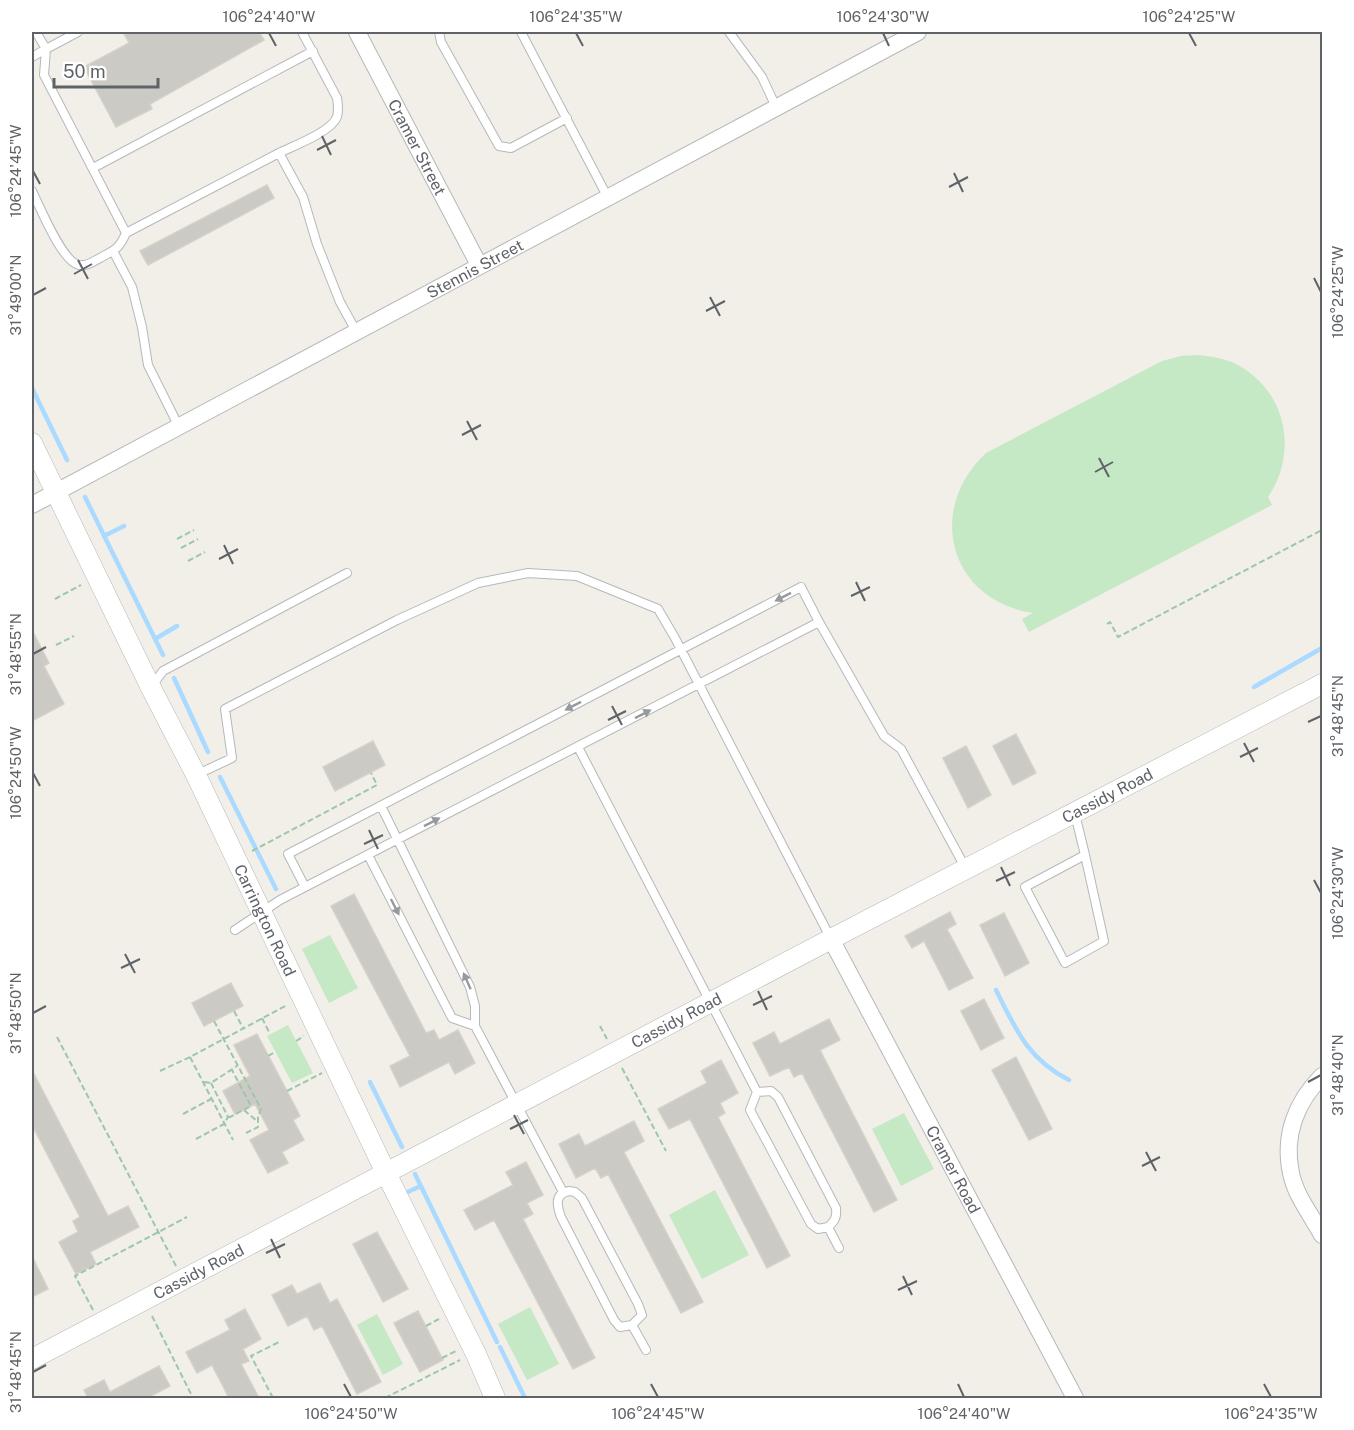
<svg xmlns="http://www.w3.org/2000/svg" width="1354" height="1430" font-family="'Public Sans',sans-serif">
<rect width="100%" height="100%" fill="#f1efe8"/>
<path fill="#c5e8c5" d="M1199,355c15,2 31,4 44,13 45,28 54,87 25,129l4,8 -243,127 -7,-13 11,-6c-85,-13 -107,-104 -47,-160l176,-92 19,-5z
M330,935l28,53 -29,15 -27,-54z
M288,1025l25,48 -21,10 -25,-47z
M904,1113l30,56 -33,17 -29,-57z
M715,1190l34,65 -47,24 -33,-64z
M530,1307l29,57 -32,16 -29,-56z
M377,1314l26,50 -20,11 -26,-50z"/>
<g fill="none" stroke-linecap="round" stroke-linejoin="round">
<path stroke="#aadaff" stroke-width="4.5" d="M32,388l35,72
M85,497l78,158
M104,536l20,-10
M155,639l22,-13
M174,678l34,74
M1254,687l68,-39
M220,777l56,112
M996,990c20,40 32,69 73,90
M370,1082l32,65
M415,1174l82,168
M403,1194l18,-8
M500,1347l25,51"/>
</g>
<path fill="#cccac5" stroke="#d6d1c6" stroke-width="1.5" d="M123,32h136l5,8 -114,64 2,5 -36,18 -32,-60 45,-24z
M267,185l7,13 -126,67 -8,-14z
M32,630l17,33 -5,3 20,38 -32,17z
M1016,734l20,39 -23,12 -20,-39z
M373,741l12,24 -50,26 -12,-24z
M966,746l25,49 -23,13 -25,-50z
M354,894l72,139 8,-3 5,10 19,-10 17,33 -20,11 -6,-12 -49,25 -10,-21 20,-10 -79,-150z
M950,912l6,12 -9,5 26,49 -24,12 -25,-49 -12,7 -7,-12z
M1004,913l25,50 -24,13 -25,-51z
M231,983l12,23 -39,20 -12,-23z
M984,999l20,39 -23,12 -20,-39z
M829,1019l11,21 -20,10 77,150 -23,12 -72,-139 -8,4 -5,-10 -19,9 -17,-33 21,-11 6,12z
M257,1034l43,82 -7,4 11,20 -22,12 6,11 -20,10 -18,-33 19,-10 -14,-26 -20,10 -12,-23 27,-15 -16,-31z
M1016,1057l36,72 -23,11 -37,-70z
M721,1060l17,33 -18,10 5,10 -7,4 72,139 -23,12 -77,-149 -21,10 -11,-20 49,-26 -6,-12z
M32,1070l76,146 20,-10 11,21 -49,25 6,12 -20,10 -17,-32 19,-10 -5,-11 7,-4 -48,-92z
M634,1121l10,20 -20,11 79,150 -22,11 -73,-139 -7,4 -6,-10 -19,10 -17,-34 20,-10 6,12z
M526,1162l17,33 -16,8 6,11 -10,5 72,139 -22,11 -79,-149 -19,10 -11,-20 49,-25 -7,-13z
M377,1232l31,57 -25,13 -30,-58z
M32,1256l16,33 -16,8z
M320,1283l10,20 7,-4 44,83 -24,12 -35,-68 -8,4 -7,-14 -19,10 -16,-31 20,-10 5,9z
M245,1309l16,30 -18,10 6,12 -8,3 18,34h-30l-17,-33 -15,8 -11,-21 44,-22 -5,-10z
M418,1311l25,49 -23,12 -26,-49z
M159,1366l11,20 -23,12h-59l-4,-8 20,-10 6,12z"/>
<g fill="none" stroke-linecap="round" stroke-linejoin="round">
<defs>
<path id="service" d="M36,32l10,17 32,-17
M302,32l35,66c1,7 2,12 0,19 -6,15 -44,29 -58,36l24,44 14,47 23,58 16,29
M439,32l2,10 58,104 12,2 56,-30
M521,32l86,164
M729,32l33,45 14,30
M32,57l14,-8 -2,26 82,158
M93,168l220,-117
M32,191c8,16 30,71 47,74 7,2 15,-4 21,-7 16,-9 19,-9 26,-25l153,-80
M113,251l19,36 10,40 6,38 31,62
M819,622l65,114 17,13 65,120
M151,687l12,-16 184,-98
M578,747l179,345
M196,775l36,-17 -7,-49 172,-89 81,-37 50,-10 49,3 81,33 17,29 156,301
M1075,814l10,41 -60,32 40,76 39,-22 -19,-86
M368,855l84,163 23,8v-20l-5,-19 -89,-181
M235,930l45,-30 25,-13 514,-265 -18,-35 -513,267 17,33
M475,1026l88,166
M569,1191l6,1 7,6 56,106 4,11 -10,10 -12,2 -6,-7 -53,-103c-4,-11 -7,-23 8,-26z
M828,1227c7,-6 9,-10 8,-19l-58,-111 -7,-6 -14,1 -7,18 61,114 7,5 10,-2 11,21
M632,1325l14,25"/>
<g id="minor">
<path id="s1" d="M357,32l122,233"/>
<path id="s2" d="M32,505l886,-473"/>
<path id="s3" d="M831,939l244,459"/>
<path d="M1322,1076c-26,26 -39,60 -31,97 4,22 21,43 31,62"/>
</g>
<g id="tertiary">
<path id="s4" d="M32,443l119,245 45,87 190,398 90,181 19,44"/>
<path id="s5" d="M32,1359l799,-420 491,-255"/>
</g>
</defs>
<use href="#service" stroke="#b5b8bc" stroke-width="10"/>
<use href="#minor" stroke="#b5b8bc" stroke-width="18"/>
<use href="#tertiary" stroke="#b5b8bc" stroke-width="21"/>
<path stroke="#9cc7a9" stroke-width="2" stroke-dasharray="6 3" stroke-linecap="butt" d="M177,539l17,-9
M181,548l17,-9
M188,561l17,-9
M55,599l26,-14
M1107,624l3,-2 8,15 204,-107
M56,645l18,-9
M252,851l125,-66 -6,-12
M234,1011l9,17
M262,1018l8,16
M214,1021l47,88 -3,8v10l-12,6
M600,1026l7,13
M57,1037l119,229
M296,1041l8,-5
M268,1056l7,-4
M190,1057l43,83
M622,1068l44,83
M160,1071l30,-14 97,-52
M204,1082l7,1 26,-17
M287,1091l35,-18
M244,1110l14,12
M183,1114l28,-15
M228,1117h2l21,-11 -19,-36
M196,1139l28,-15 4,-7 -17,-34
M93,1310l-18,-34 112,-59
M152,1316l41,82
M426,1326l13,-7
M442,1358l14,-7
M273,1398l-22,-42 28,-14
M385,1398l75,-38"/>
<use href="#service" stroke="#fff" stroke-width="8"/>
<use href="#minor" stroke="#fff" stroke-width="16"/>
<use href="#tertiary" stroke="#fff" stroke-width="20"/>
</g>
<defs><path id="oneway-solid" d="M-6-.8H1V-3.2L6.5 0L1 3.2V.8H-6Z" transform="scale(1.5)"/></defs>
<g fill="#979a9d">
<use href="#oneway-solid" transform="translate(783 597) rotate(153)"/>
<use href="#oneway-solid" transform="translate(573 706) rotate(153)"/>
<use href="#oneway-solid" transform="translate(643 714) rotate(-27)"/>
<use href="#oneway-solid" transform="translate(432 822) rotate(-27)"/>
<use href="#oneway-solid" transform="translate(395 907) rotate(63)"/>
<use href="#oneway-solid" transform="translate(467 981) rotate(-114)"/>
</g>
<path fill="none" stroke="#5f6368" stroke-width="2" d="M269,33l7,13M576,33l7,13M883,33l6,13M1189,33l7,13M322,136l9,19M317,150l19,-10M33,171l7,13M954,173l9,19M949,187l19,-10M78,260l10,19M74,274l18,-10M1314,278l7,14M33,295l13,-7M710,297l10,19M706,311l19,-10M467,421l10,19M462,435l19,-10M1099,458l10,19M1095,472l18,-10M224,545l9,19M219,559l19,-10M856,582l9,19M851,596l19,-9M33,654l13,-7M612,706l10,19M608,720l18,-9M1308,722l13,-6M1244,743l10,19M1240,757l18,-9M33,773l7,13M369,830l9,19M364,844l19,-9M1001,867l9,19M1314,880l7,13M996,881l19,-9M125,954l10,19M121,968l19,-9M758,991l9,19M753,1005l19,-9M33,1013l13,-7M1308,1082l13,-7M514,1115l10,19M510,1129l18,-9M1146,1152l10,19M1142,1166l18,-9M271,1239l9,19M266,1253l19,-9M903,1276l9,19M898,1290l19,-9M33,1372l13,-7M344,1384l7,13M651,1384l7,13M958,1384l6,13M1264,1384l7,13"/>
<g text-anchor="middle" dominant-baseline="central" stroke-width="5" stroke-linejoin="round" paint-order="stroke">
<g font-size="16" fill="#5f6368" stroke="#fff">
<text stroke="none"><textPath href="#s1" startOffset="130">Cramer Street</textPath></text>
<text stroke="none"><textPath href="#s2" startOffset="502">Stennis Street</textPath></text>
<text stroke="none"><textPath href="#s5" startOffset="1214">Cassidy Road</textPath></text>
<text stroke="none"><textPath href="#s4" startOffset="531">Carrington Road</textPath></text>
<text stroke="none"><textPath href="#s5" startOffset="728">Cassidy Road</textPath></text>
<text stroke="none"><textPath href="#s3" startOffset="261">Cramer Road</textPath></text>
<text stroke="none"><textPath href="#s5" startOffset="188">Cassidy Road</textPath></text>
</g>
</g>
<rect width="1354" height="1430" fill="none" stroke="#ffffff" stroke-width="66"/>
<path d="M54 78v9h104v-9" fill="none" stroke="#5f6368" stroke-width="3"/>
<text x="63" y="78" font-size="18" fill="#5f6368" stroke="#ffffff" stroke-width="4.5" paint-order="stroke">50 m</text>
<rect x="33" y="33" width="1288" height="1364" fill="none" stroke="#5f6368" stroke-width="2"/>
<g font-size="15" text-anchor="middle" fill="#5f6368">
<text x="269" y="22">106°24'40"W</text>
<text x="576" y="22">106°24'35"W</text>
<text x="883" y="22">106°24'30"W</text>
<text x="1189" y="22">106°24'25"W</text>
<text transform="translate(16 171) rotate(-90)" y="5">106°24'45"W</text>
<text transform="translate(1338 292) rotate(-90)" y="5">106°24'25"W</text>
<text transform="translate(16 295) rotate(-90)" y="5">31°49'00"N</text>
<text transform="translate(16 654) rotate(-90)" y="5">31°48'55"N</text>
<text transform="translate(1338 716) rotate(-90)" y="5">31°48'45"N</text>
<text transform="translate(16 773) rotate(-90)" y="5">106°24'50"W</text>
<text transform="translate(1338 893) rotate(-90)" y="5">106°24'30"W</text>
<text transform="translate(16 1013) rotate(-90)" y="5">31°48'50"N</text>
<text transform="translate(1338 1075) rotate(-90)" y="5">31°48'40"N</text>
<text transform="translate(16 1372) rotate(-90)" y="5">31°48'45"N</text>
<text x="351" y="1419">106°24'50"W</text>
<text x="658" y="1419">106°24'45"W</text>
<text x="964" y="1419">106°24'40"W</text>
<text x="1271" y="1419">106°24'35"W</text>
</g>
</svg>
